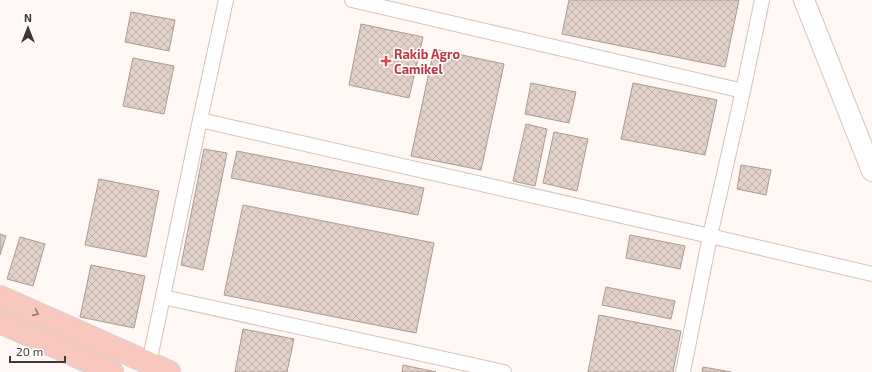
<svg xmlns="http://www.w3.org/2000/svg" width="872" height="372" font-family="'Exo 2',sans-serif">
<defs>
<pattern id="building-cross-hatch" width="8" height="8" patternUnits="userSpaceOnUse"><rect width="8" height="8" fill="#e2d1c8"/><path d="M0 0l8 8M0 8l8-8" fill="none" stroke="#c3b4ac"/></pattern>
</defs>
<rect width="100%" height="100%" fill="#fef7f4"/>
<path fill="url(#building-cross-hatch)" stroke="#aa9a92" d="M569,0h170l-14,67 -163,-33z
M131,12l44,8 -6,31 -44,-9z
M361,24l62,13 -14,61 -60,-13z
M434,49l70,15 -23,106 -70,-14z
M133,58l41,8 -10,48 -41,-8z
M531,83l45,9 -7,31 -44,-9z
M633,83l84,17 -12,55 -84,-16z
M526,124l21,5 -12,57 -22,-5z
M554,132l34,7 -11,52 -34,-8z
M204,149l23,4 -24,117 -22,-5z
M237,151l187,37 -6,27 -187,-37z
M741,165l30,5 -5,25 -29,-6z
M99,179l60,12 -13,66 -61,-12z
M243,205l191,38 -18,90 -192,-38z
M0,234l6,2 -6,19z
M630,235l55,11 -5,23 -54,-11z
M20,237l25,7 -12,42 -26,-7z
M91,265l54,11 -11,52 -54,-11z
M606,287l69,14 -4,18 -69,-14z
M599,315l82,16 -8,41h-85z
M243,329l51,10 -7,33h-52z
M403,365l33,7h-34z
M703,367l28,5h-29z"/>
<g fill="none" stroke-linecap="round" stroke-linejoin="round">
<defs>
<path id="minor" d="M352,0l391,91
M200,120l510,116 162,38
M163,297l341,75
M149,363l51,-243 26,-120
M683,372l27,-136 33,-145 19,-91"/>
<path id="secondary" d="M804,0l68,171"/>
<path id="primary" d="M0,297l169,75
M0,322l112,50"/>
</defs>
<use href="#minor" stroke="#d3c3ba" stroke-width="16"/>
<use href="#secondary" stroke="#d3c3ba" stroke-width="22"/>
<use href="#primary" stroke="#d5d3d2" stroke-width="24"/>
<use href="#minor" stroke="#fff" stroke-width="14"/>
<use href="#secondary" stroke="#fff" stroke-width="20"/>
<use href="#primary" stroke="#f8c8bf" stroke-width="22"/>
</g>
<defs><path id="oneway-chevron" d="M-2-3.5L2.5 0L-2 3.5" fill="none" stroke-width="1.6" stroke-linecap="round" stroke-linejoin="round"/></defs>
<use stroke="#927873" href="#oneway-chevron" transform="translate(36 313) rotate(24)"/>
<path fill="#e0444e" stroke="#fff" stroke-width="1.5" d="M384 55h4v4h4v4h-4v4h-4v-4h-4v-4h4z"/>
<g text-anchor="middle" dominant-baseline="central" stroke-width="3" stroke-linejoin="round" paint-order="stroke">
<g font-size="13" font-weight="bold" fill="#be3a42" stroke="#fff" text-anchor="start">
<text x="394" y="54">Rakib Agro<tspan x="394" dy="15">Camikel</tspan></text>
</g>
</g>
<g transform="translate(28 28)" stroke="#ffffff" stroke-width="3" paint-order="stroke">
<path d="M0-3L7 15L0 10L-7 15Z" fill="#3e3734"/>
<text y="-6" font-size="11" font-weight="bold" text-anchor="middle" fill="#3e3734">N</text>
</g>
<path d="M10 356v6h55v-6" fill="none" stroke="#3e3734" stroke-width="2"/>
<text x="16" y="356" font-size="12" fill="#3e3734" stroke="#ffffff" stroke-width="3" paint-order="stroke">20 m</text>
</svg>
